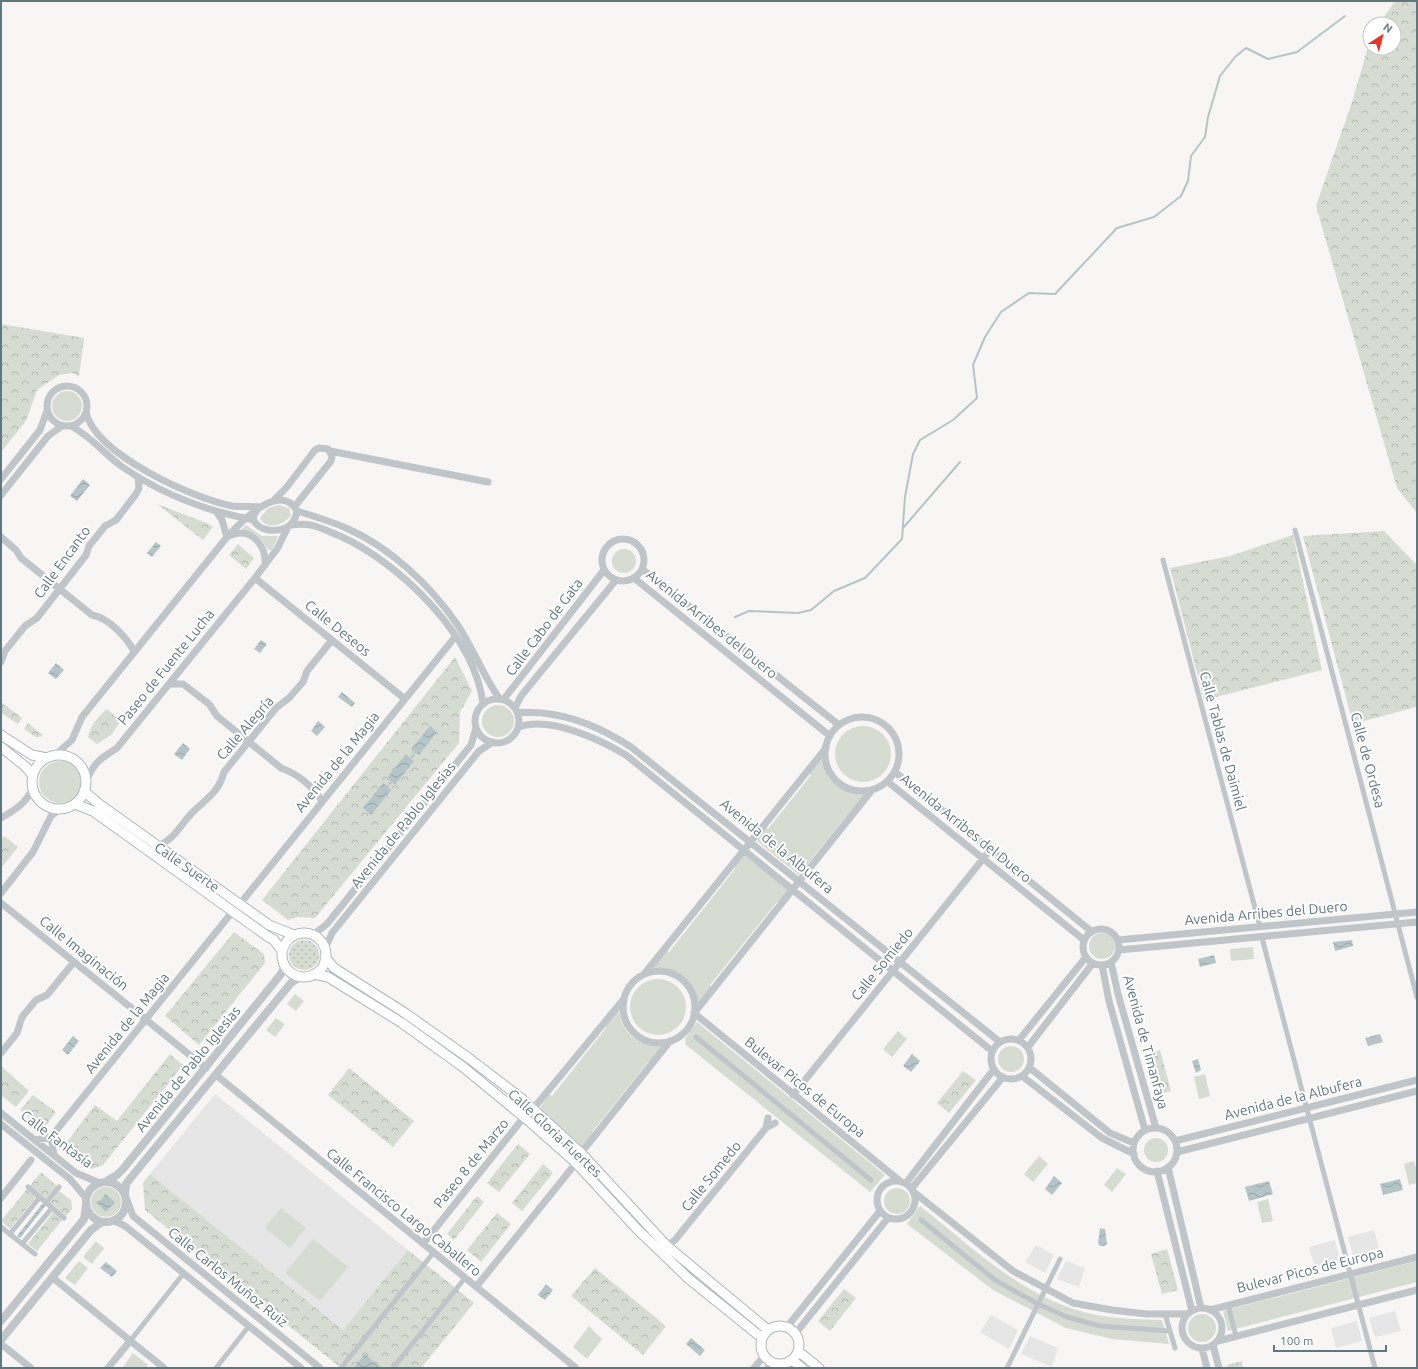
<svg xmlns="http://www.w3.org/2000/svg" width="1418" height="1369" font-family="Ubuntu,sans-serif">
<defs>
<pattern id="grass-dots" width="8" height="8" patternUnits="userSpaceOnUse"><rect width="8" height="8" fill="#d7dcd3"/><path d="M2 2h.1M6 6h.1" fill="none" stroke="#b2b7b0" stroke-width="1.8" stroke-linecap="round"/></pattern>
<pattern id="park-crowns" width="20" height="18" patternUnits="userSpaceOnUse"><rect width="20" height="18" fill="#d7dcd3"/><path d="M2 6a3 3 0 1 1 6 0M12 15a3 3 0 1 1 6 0" fill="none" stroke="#b2b7b0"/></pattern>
<pattern id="water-waves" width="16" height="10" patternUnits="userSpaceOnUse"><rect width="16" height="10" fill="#b5c5c7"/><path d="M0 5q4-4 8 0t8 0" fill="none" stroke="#97a5a7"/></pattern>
</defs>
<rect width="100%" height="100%" fill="#f7f6f4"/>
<path fill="#e5e6e5" d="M215,1094l193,156 -65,80 -193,-156z
M1374,1230l5,19 -26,7 -5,-19z
M1335,1240l5,20 -25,7 -6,-20z
M1036,1245l18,10 -9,18 -20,-11z
M1066,1261l19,7 -6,19 -22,-8z
M1395,1311l6,20 -26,6 -6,-19z
M991,1315l27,15 -9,19 -29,-17z
M1357,1321l5,20 -26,7 -5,-20z
M1030,1336l28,12 -6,19 -31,-13z"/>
<path fill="url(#grass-dots)" d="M289 955a15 15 0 1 1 30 0a15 15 0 1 1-30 0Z"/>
<path fill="url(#park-crowns)" d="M1395,1h22v512l-20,-25 -81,-282 37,-107 17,-59v8h24v-24h-15z
M1,324l83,14 -5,38 -7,-3 -13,2 -22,15 -11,31 -25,31z
M157,504l52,20 4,3 -10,13z
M1384,531l33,34v143l-1,-1 -63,17 -50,-188z
M1293,535l29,135 -118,30 -34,-132 60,-12z
M238,544l16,14 -8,11 -17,-14z
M455,657l17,34 -12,21 -1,31 -144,175 -17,-1 -10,3 -26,-20z
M1,702l21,16 -4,6 -17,-11z
M107,709l14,12 -10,14 -14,9 -9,-7c3,-13 9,-19 19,-28z
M28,723l15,12 -3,2h-4l-12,-8z
M4,836l14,11 -17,21v-28z
M234,932l30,22 1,9 -66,82 -34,-29z
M1160,1050l11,41 -14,4 -11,-41z
M170,1054l13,11 -80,100 -12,4 -28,-22 32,-42 22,16z
M2,1067l27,24 -13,16 -15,-12z
M349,1068l65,53 -21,26 -65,-52z
M963,1071l13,9 -27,33 -12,-10z
M33,1095l23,17 -11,15 -4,1 -21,-18z
M518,1144l12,10 -31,38 -12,-9z
M543,1164l10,9 -31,38 -10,-8z
M41,1172l16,14 -11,13 -16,-13z
M150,1174l193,156 65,-80 66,53 -53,65h-80l-196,-158 -2,-27z
M27,1189l9,8 -26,32 -9,-8z
M59,1191l12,9 1,9 -6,7 -16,-14z
M477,1196l7,6 -30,38 -7,-6z
M54,1211l9,8 -26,32 -9,-7z
M497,1213l14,11 -30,38 -14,-12z
M1167,1249l11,41 -16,4 -11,-40z
M595,1268l71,58 -23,29 -72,-59z
M844,1289l12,9 -26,33 -12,-10z
M1242,1361l1,7h-15l-1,-3z"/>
<path fill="#d7dcd3" d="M52 406a15 15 0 1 1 30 0a15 15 0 1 1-30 0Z
M278,505l11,3 2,7c-6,10 -25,16 -31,3l8,-10z
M246,525l16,11h16l-6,14h-4c-6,-12 -15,-21 -29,-18z
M612 561a12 12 0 1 1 24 0a12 12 0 1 1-24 0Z
M482 721a16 16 0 1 1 32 0a16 16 0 1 1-32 0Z
M835 754a28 28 0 1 1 56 0a28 28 0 1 1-56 0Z
M823,756c4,22 21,39 44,37l-14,15 -54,67 -41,-33 -1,-3 9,-12 2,2 43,-54 -2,-2z
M39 782a21 21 0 1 1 42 0a21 21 0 1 1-42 0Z
M744,855l46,36 -10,12 -3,-1 -67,83 1,2 -13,17c-5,-23 -21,-39 -46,-36l14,-18 3,2 66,-83 -1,-2z
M1089 946a13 13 0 1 1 26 0a13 13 0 1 1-26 0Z
M1253,947l1,12 -23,2 -1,-12z
M630 1007a28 28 0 1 1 56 0a28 28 0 1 1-56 0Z
M295,994l9,7 -8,10 -9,-7z
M619,1009c3,26 19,37 45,36l-14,17 -1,-1 -57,71 1,1 -11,14 -42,-39 9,-14 3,2 54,-68 -1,-2z
M276,1018l9,6 -10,13 -9,-7z
M697,1022l188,153 -15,17 -184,-147 -1,-6z
M898,1031l9,8 -15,18 -9,-8z
M998 1059a13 13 0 1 1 26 0a13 13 0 1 1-26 0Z
M1205,1074l5,22 -11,3 -5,-22z
M1144 1150a12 12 0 1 1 24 0a12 12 0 1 1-24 0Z
M1039,1156l9,8 -15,18 -9,-8z
M1414,1161l3,10v12l-8,2 -5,-21z
M1117,1168l9,6 -14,18 -8,-7z
M91 1202a15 15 0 1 1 30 0a15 15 0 1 1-30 0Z
M884 1201a13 13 0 1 1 26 0a13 13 0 1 1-26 0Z
M1268,1199l5,22 -11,2 -5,-21z
M920,1206c51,40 99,88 163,106 26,7 52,7 79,8l7,24 -57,-5 -46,-11 -73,-38 -86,-66z
M281,1208l25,20 -16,20 -25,-20z
M313,1239l35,28 -28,34 -35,-28z
M96,1241l8,7 -12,16 -9,-7z
M79,1261l9,7 -13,17 -10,-7z
M1417,1261v21l-189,49 -5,-20z
M1188 1328a14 14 0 1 1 28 0a14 14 0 1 1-28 0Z
M589,1326l13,13 -15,20 -14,-12z
M133,1353l15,12 -2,3h-24z"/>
<path fill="url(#water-waves)" d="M83,479l7,6 -13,16 -7,-5z
M156,542l5,4 -9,11 -5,-4z
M261,640l6,4 -7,9 -6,-4z
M56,663l8,7 -8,9 -8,-6z
M342,692l13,11 -3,4 -14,-10z
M318,721l7,6 -8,9 -6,-5z
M430,726l7,6 -18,23 -3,-2 -5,6 3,2 -19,24 -3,-3 -4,5 3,3 -20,25 -8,-7 20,-25 4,3 4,-5 -4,-3 19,-24 4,4 5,-6 -4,-3z
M183,743l7,6 -8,11 -8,-6z
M1352,940l1,6 -18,5 -2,-9z
M1214,955l2,8 -16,4 -2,-8z
M1380,1034l3,8 -15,4 -3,-8z
M73,1036l6,5 -11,14 -6,-5z
M912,1054l8,7 -9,11 -8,-6z
M1198,1059l3,11 -5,3 -4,-12z
M1054,1176l8,7 -10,12 -7,-6z
M1400,1179l3,11 -20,5 -3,-11z
M1269,1181l4,13 -24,7 -4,-14z
M105,1194l10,8 -9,10 -10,-10 5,-2z
M43,1203l3,2 -26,33 -3,-2z
M1100,1228l5,1 2,15 -3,2h-4l-2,-3z
M106,1262l11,9 -5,6 -12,-9z
M546,1284l7,6 -8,10 -7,-5z
M691,1338l14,12 -5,6 -14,-12z
M365,1354l16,14h-28z"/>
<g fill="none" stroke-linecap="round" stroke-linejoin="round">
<path stroke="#b5c5c7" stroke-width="2" d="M903,528l57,-66
M735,617l14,-6 49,2 13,-3 23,-19 31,-13 37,-39 3,-42 8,-43 7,-14 33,-20 24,-22 -4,-33 12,-28 16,-25 28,-19 26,1 62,-66 37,-11 27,-21 7,-15 3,-25 14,-19 3,-20 12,-41 15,-19 11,-9 22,11 29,-7 48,-36"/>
<defs>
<path id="secondary" d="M1,735l31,20 15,3
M1,747l25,20 6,8
M32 782a27 27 0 1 1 54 0a27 27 0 1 1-54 0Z
M84,791l15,13 170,121 25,10
M75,804l18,7 174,125 7,4 8,11
M282 955a22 22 0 1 1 44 0a22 22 0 1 1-44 0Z
M325,957l9,11 71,45 65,46 51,39 60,55 86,93 101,84
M314,974l14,3 74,46 61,44 61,50 52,46 61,66 52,50 73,59
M761 1345a19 19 0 1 1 38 0a19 19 0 1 1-38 0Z
M798,1351l21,17
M792,1360l10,8"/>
</defs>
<use href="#secondary" stroke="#afb8bb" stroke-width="11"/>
<path stroke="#bfc5c8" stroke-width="5" d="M1295,530l122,467
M1163,560l97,367
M1262,938l113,430
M696,1037l175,143
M28,1187l36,31
M46,1203l13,-16
M921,1220l74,60 43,24 29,13 33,9 70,5
M1,1227l34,27
M10,1234l30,-37
M22,1244l30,-36
M1228,1305l8,31
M1165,1314l10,34
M130,1341l54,-68
M216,1368l33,-42
M341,1368l93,-116
M393,1368l72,-90
M1007,1368l53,-109"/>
<path stroke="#bfc5c8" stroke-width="7" d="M47 406a20 20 0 1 1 40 0a20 20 0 1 1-40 0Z
M86,413c11,42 106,85 146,93 9,1 19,0 28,1
M71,426c19,10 33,27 50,40 40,28 85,45 133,54
M330,451l158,31
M1,479l39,-49 7,-19
M1,495l47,-59 14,-10
M273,501l13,-13 29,-38 4,-2 9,1 4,7 -1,5 -36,45
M297,511c16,5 33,10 49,17 44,19 84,57 111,96 16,24 26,51 42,74
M291,525c21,-3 29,3 49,11 60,27 135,100 143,168
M229,536c21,-10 38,9 36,29
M1,537l15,13 5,8 71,57c17,3 34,22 42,36
M227,537c13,-14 53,-57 70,-26 -1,5 -2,10 -7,14 -10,9 -36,7 -37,-9l3,-4
M602 560a21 21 0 1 1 42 0a21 21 0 1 1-42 0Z
M642,569l197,156
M255,578l150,121
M634,578l196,158
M1,662l4,-11 20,-25 12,-8 49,-63 3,-9 16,-20 11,-6 20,-26 3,-6 -1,-11
M169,684h14l26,20 8,12 64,52c17,6 31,18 41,33
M475 721a22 22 0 1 1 44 0a22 22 0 1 1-44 0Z
M504,699l100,-129
M515,708l6,-12 95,-116
M518,712c8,1 16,0 24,1 32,3 63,17 89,34l369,295
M825 754a37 37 0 1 1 74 0a37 37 0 1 1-74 0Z
M519,727c31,-11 80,12 107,28l366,296
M55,755l17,-15 10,-23 145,-180 -5,-17 -6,-9
M895,772l196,159
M86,782c8,-20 14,-23 31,-34l138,-170 22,-29 11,-22
M888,782l196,158
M1,818c14,-8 25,-15 32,-30
M158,846c18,-7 24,-25 38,-37 13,-12 23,-18 28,-37l52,-64 13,-10 14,-16 4,-11 25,-31
M1,893l32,-41 18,-36 9,-7
M1,903l205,165
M240,904l215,-267
M1083 947a18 18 0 1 1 36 0a18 18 0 1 1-36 0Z
M313,935l14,-11 144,-179 5,-17
M1118,940l299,-28
M325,949l7,-16 147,-182 14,-9
M1119,950l298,-28
M1111,962l7,32 38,134
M1102,965l7,36 36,129
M623 1007a36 36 0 1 1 72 0a36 36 0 1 1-72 0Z
M645,973l181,-225
M695,1012l177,-222
M694,1013l206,168
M991 1059a20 20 0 1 1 40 0a20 20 0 1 1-40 0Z
M1019,1040l67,-83
M1028,1047l65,-84
M1,1053l16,-20 5,-16 14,-17 11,-5 27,-33
M1030,1068l80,65 24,10
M216,1075l360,293
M1022,1076l80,62 32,16
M793,1095l198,-246
M533,1109l90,-109
M1,1113l75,60 24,10
M1,1124l69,55 16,19
M766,1128l2,-10
M1133 1150a22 22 0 1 1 44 0a22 22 0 1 1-44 0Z
M51,1137l3,18
M35,1140l16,-3 182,-226
M1175,1141l242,-61
M1177,1152l240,-61
M581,1153l89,-112
M1168,1167l33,141
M1157,1171l35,140
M877 1200a19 19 0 1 1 38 0a19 19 0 1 1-38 0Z
M906,1183l88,-114
M912,1188l91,-111
M915,1193l98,78 60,32 39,7 35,4h41
M1,1198l30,-38
M127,1200l6,16 187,152
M115,1221l10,5 176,142
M423,1244l101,-127
M667,1246l8,-6 91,-112 9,-5
M53,1278l111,90
M476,1287l100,-124
M1182 1328a20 20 0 1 1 40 0a20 20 0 1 1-40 0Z
M1210,1310l207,-53
M787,1327l93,-116
M795,1334l93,-116
M1218,1341l199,-51
M1,1344l30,24
M1213,1345l6,23
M1202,1349l5,19
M108,1368l22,-27
M754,1368l10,-12
M768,1368l4,-5"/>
<path stroke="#bfc5c8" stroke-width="8" d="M86 1202a20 20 0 1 1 40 0a20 20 0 1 1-40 0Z
M105,1182l12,-7 6,-6 158,-195 4,-8
M125,1194l1,-10 7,-9 158,-192 9,-6
M1,1321l83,-102 2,-13
M1,1340l90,-110 11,-8"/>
<use href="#secondary" stroke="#fff" stroke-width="9"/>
</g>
<g text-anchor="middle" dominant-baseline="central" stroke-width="4" stroke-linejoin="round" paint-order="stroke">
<g font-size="14" fill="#61777f" stroke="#fff">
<text transform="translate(62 562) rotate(-54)">Calle Encanto</text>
<text transform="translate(712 624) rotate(39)">Avenida Arribes del Duero</text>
<text transform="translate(544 627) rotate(-53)">Calle Cabo de Gata</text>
<text transform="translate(338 628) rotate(39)">Calle Deseos</text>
<text transform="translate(166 667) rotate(-51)">Paseo de Fuente Lucha</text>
<text transform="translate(245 728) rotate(-49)">Calle Alegría</text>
<text transform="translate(1223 741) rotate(75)">Calle Tablas de Daimiel</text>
<text transform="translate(1368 760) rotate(75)">Calle de Ordesa</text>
<text transform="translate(337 762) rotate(-51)">Avenida de la Magia</text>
<text transform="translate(403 825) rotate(-51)">Avenida de Pablo Iglesias</text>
<text transform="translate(966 828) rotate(39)">Avenida Arribes del Duero</text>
<text transform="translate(777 846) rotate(39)">Avenida de la Albufera</text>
<text transform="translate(187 867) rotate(35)">Calle Suerte</text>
<text transform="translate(1266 913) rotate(-5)">Avenida Arribes del Duero</text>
<text transform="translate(84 953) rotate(39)">Calle Imaginación</text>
<text transform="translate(882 964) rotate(-51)">Calle Somiedo</text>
<text transform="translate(127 1023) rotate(-51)">Avenida de la Magia</text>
<text transform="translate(1146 1042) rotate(75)">Avenida de Timanfaya</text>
<text transform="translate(188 1069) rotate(-51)">Avenida de Pablo Iglesias</text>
<text transform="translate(805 1087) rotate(39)">Bulevar Picos de Europa</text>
<text transform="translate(1293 1098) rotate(-14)">Avenida de la Albufera</text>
<text transform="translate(555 1133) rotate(43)">Calle Gloria Fuertes</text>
<text transform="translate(57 1139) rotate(37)">Calle Fantasía</text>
<text transform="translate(471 1163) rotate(-51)">Paseo 8 de Marzo</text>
<text transform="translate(711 1176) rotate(-51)">Calle Somedo</text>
<text transform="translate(404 1212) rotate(39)">Calle Francisco Largo Caballero</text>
<text transform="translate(1310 1270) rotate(-14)">Bulevar Picos de Europa</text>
<text transform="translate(228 1277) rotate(39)">Calle Carlos Muñoz Ruiz</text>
</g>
</g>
<rect width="1418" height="1369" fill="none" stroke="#61777f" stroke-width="4"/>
<g transform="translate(1382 36) rotate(36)"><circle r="19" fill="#ffffff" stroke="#c0c9cc"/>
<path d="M0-3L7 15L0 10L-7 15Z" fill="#e63525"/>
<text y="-6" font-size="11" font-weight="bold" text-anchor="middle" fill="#61777f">N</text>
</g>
<path d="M1274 1345v6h112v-6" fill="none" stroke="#61777f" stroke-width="2"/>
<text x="1280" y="1345" font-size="12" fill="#61777f" stroke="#ffffff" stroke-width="3" paint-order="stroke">100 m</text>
</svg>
